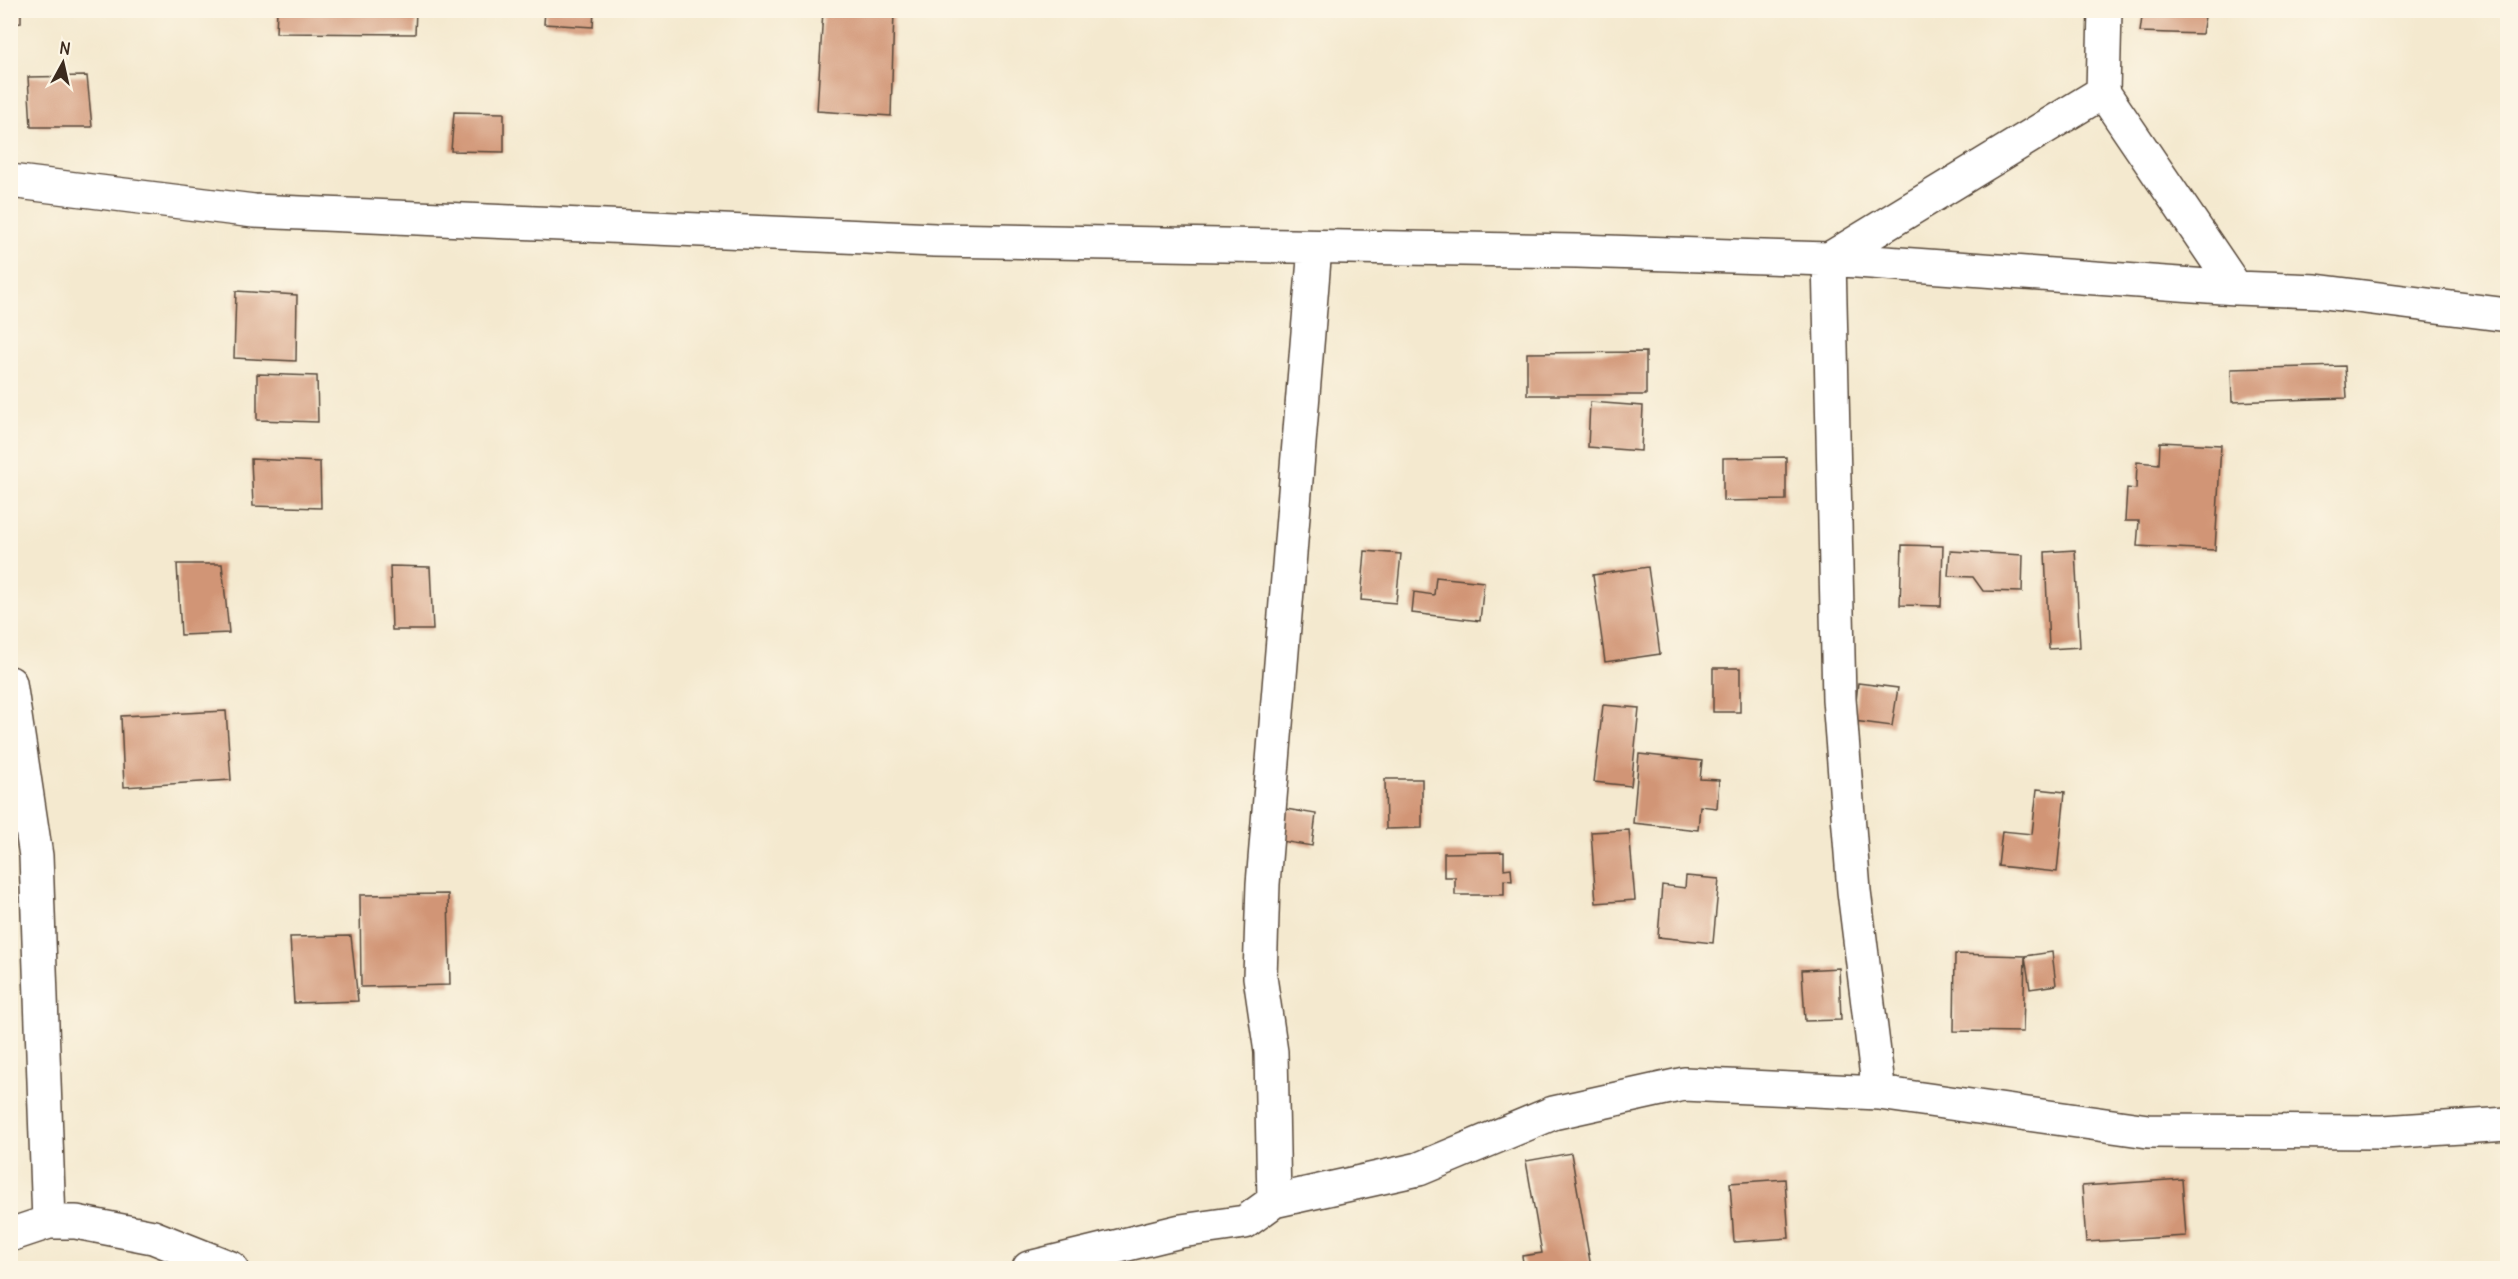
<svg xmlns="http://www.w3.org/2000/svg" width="2518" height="1279" font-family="Delius,sans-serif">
<rect width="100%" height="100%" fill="#fcf5e5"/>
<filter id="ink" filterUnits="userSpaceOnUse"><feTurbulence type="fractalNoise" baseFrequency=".0167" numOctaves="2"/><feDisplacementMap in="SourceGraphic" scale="12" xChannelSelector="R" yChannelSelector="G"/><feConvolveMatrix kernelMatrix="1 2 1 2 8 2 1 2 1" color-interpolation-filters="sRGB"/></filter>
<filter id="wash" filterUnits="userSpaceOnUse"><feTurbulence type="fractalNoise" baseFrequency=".008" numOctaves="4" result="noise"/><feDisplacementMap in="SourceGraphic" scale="24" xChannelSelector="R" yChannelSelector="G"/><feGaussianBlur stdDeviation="1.35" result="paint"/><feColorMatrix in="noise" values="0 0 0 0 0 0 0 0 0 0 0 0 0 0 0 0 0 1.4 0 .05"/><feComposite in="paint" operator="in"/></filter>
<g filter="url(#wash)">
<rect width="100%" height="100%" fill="#f4e9cf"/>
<g id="blocks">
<path fill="#d19576" d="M10,10h11v13l-11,1z
M277,10h139l-1,24 -139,-1z
M545,10h49l-1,17 -49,-3z
M823,10h71l-3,106 -74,-5z
M2143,10h63l-4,24 -62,-2z
M87,76l5,51h-61l-3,-50z
M454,112l50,1v39l-53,-1z
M236,291l61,4 -1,66 -62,-3z
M1646,352v43h-119v-42z
M2345,366l2,32 -115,4 -1,-33z
M257,374l60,2 1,46 -61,-2z
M1590,402l53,4 -2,45 -53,-4z
M2160,442l61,3 -6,105 -78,-4 2,-25h-14l2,-33 9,1 1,-27 22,2z
M1786,457v43l-63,1v-43z
M251,459l69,3 1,46 -68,-2z
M1902,545l41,1 -2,60 -41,-1z
M2075,550l5,97 -31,2 -4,-97z
M1365,551l36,3 -5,49 -35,-3z
M1950,551l73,4 -1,37 -39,-1 -10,-14 -25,-1z
M177,564h45l7,69 -48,2z
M390,566l40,1 3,63h-41z
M1648,567l12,87 -55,8 -12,-87z
M1436,577l48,5 -4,39 -68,-8 2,-21 20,3z
M1713,668h27v44h-27z
M1858,683l40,5 -6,38 -38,-5z
M1603,705l36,3 -8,78 -37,-4z
M226,711l5,69 -107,7 -3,-71z
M1639,754l63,7 -2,18 19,1 -2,28 -17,-2 -2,24 -65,-7z
M1385,779h37v49l-36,1z
M2037,789l28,3 -8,80 -59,-6 4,-35 30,3z
M1286,809l30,5 -4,32 -31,-5z
M1629,830l6,70 -39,3 -5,-71z
M1504,852v17l7,-1 1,13 -8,-1v15h-49v-18h-11v-24z
M1686,876l33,3 -6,64 -55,-6 4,-52 23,3z
M448,894l2,91 -89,2 -1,-92z
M351,936l7,65 -64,2 -4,-66z
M2052,952l4,33 -26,4 -5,-33z
M1955,954l70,2 -2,76 -69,-1z
M1839,968l2,52 -36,1 -3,-51z
M1571,1153l20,114 -67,1 -2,-12 20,-3 -16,-92z
M1785,1179l4,59 -55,4 -4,-59z
M2182,1179l4,57 -100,6 -4,-56z"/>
</g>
</g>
<g filter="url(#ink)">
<use href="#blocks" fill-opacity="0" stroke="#574739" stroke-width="1.5"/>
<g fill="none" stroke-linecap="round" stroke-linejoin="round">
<defs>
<path id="street" d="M2105,10l-2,82 133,196
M10,181l244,30 681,29 642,11 252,8 407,29 80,3 192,24
M10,683l26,173 13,366
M1879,1093l-25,-202 -15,-192 -10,-440 274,-167
M1274,1201l-3,-149 -11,-75 3,-93 52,-637
M10,1235l39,-13h27l77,15 78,31
M1029,1268l152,-37 64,-9 29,-21 145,-32 134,-56 131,-29 195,9 269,38 235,1 125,-8"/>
</defs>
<use href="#street" stroke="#574739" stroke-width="36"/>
<use href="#street" stroke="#fff" stroke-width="33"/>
</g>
</g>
<rect width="2518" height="1279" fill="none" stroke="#fcf5e5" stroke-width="36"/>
<g transform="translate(63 63) rotate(8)" stroke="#fcf5e5" stroke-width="4.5" paint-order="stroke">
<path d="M0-4.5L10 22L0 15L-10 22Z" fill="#3b2a1e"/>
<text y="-9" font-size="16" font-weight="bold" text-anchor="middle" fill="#3b2a1e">N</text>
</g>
</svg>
